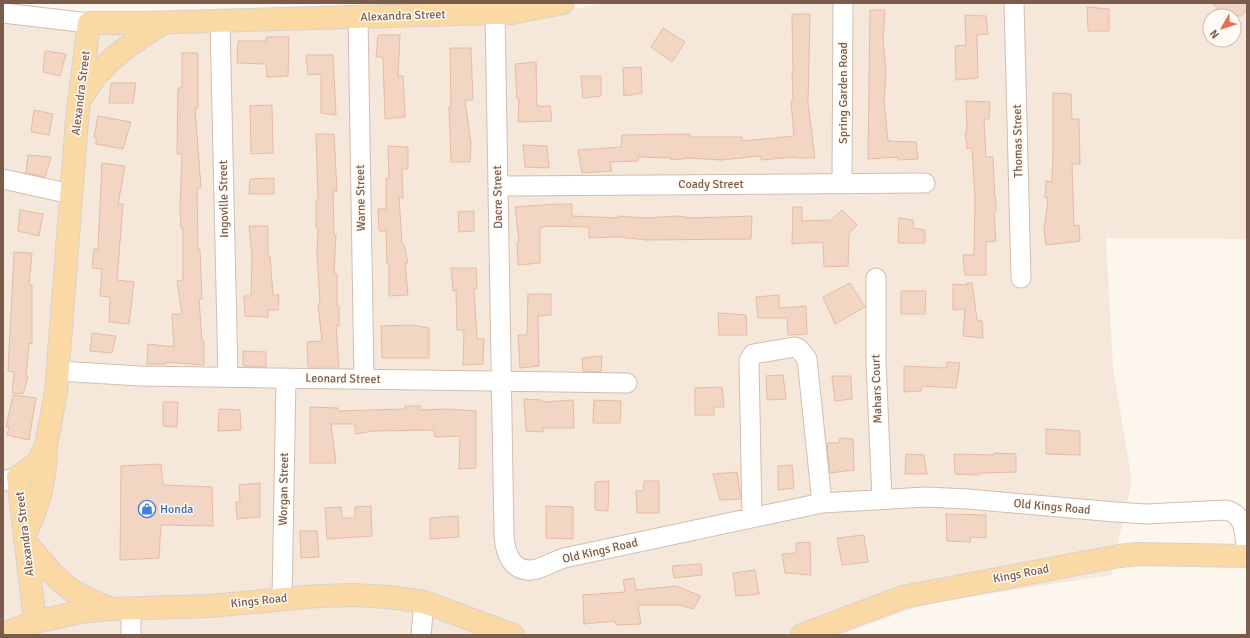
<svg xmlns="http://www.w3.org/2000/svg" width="1250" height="638" font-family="Signika,sans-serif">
<rect width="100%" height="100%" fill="#fdf6ec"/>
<path fill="#f5e8da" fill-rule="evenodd" d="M605,3h642v236l-141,-1 7,129 19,113 -21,95 -182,28 -91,32h-835v-614l489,3zM1210,16h24v24h-24z"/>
<path fill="#f3d5c3" stroke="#e6bba3" d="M1212,3h35v7l-6,6h-15z
M1087,7l22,2v22h-21z
M870,10h15l-2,29 3,33 -2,28 4,41 28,1 2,17 -20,1v-3l-30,2z
M792,14h18l-2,90 7,54h-21v-1l-33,3 -1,-4 -39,4 -31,-2 -19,2v-2l-33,-1v4l-28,1 2,9 -30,2 -4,-23 43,-3 1,-12 68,-1v3h52v4l52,-5 -3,-35h2l-1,-29h1z
M965,15l21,1 2,18 -11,1 1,43 -22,2 -1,-34 11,-1z
M663,28l22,14 -13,20 -21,-15z
M378,35h22l-2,41h5l2,41 -20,2 -2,-62h-7z
M266,37h23l-1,39 -21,1 -1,-13 -29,-1 1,-22h28z
M450,48h21l2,52h-8l6,44 -1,18h-19l-2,-55h2z
M45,51l21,3 -6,22 -17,-4z
M182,53h16v55h-3l6,80h-4l1,61h2l2,50h-3l3,42h2v24l-38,-3v2h-19l1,-20 26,3 -2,-33h10l-5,-33 6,-1v-52h-2l-1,-21 2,-53h-5l1,-66h4z
M306,55h27l3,60 -15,-2v-39l-13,1z
M536,62l1,44h13l2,15 -34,1 1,-23h-2l-2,-35z
M641,67l1,26 -18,3 -1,-28z
M581,76h20v20l-18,2z
M111,83h25l-3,20h-24z
M1053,93l18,1 1,25h7l1,45h-8l2,62 5,-1 1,16 -34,4 -2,-14 4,-33h-3l1,-17 6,1 1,-30z
M966,101l24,1 -1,17h-5l2,38h7l2,42h1v13l-2,1 2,28 -10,1v33h-21l-2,-20h11l1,-55 -3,-52 -5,1 -2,-17h2z
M272,105l1,48 -22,1 -1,-48z
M34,110l19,4 -4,21 -18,-3z
M98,116l33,6 -8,27 -27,-5v-6l-2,-1z
M316,134h18l3,57h-4l1,44h2l-2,38 3,1v32h2v20h-3l3,41h-31l-1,-25 15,-1 -4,-36h2l-3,-51 1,-26h-2v-27h2z
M523,145l24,1 2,22 -24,-1z
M388,146l20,1v22h-6l1,29h-4l3,46h2l4,19h-3l3,32 -19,1v-32h-2l-1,-33h-7l-1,-22h8v-31h3z
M28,155l23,2 -6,20 -19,-4z
M102,163l23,3 -7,38h5l-6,76 17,2 -5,42 -20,-2 1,-25 -10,-1 2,-27 -10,-1 2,-19h4z
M274,178v16h-25l1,-15z
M558,204h14v12l46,2v-2l28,2 29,-2 19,2 58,-2 -1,23 -104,1 -29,-3 -29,1v-11l-42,-1 -7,2v35l-22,2 -1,-23h2l-4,-35z
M793,207h9v14l29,-1 11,-10 15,15 -8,9 -1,32 -24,1 -1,-25 -31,2z
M20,210l23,4 -4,22 -21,-5z
M474,211v20l-15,1 -1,-20z
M899,218l14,2v8l12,2v13h-27z
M249,226h19v30h2l3,39h6l-1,15h-10v7l-23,-1 -1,-20h7l1,-39z
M14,252l18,1 -3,32h3v59l-3,-1 -3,34h2l-5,17 -11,-1 2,-21 -6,-1z
M451,268h25l1,21h-3l3,50h7l-1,25 -20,1 1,-35h-7l-1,-40 -3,1z
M850,283l15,24 -30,17 -12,-27z
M967,283h5l5,37 5,1 1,17 -20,-2 2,-27 -12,1v-26l14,1z
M901,291h25l-1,23h-24z
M528,294h23v21l-13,1 1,50 -19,2 -2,-33h9z
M779,295v13l27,-2 1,28 -19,1 -1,-17h-29l-2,-21z
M718,313l28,2 1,20h-28z
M412,325l17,3v30h-47l-1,-32z
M92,333l24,3 -4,17 -22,-2z
M243,351l23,1v15l-23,-1z
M602,356l-1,16 -18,-1 -1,-13z
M947,362l13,1 -4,25 -34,-2 -1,5 -17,1v-26l42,2z
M783,375l3,24 -19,1 -1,-24z
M832,376h19l1,23 -17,2z
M722,387l2,20h-10v8h-19v-27z
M13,395l23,3 -7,42 -22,-5 2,-8h-3z
M524,399l18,1v2l31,-2 1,28h-31v4l-17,-1z
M594,400l27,1 -1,22h-27z
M163,402h15l-1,25 -14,-1z
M405,406h16v4l27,-1 28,2v57l-17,1 1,-32 -2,-1 -23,1 -1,-7 -60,1 -19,3v-10h-24l5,39h-26v-56l28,1v3l67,-2z
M219,409l21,1 1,20 -23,1z
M1046,429l34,2v24l-34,-1z
M840,438l13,1 1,31 -24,3 -3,-30h12z
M994,453l22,1v18l-37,1v2l-24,-1 -1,-20 40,1z
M906,454l18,1 3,19h-22z
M161,464l2,21 49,2 1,39 -52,-1 -2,33 -39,2 1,-94z
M792,465l2,23 -16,2v-24z
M737,472l4,27 -21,1 -7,-26z
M609,481l-1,30 -13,-1v-28z
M644,481h15v32h-22l-1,-22h7z
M260,483v34l-23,2 -1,-17h4l-1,-17z
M371,506l1,30 -45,3 -2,-31 16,-1 1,11h13v-11z
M546,506l27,1v32l-27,-1z
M946,514l40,1v23l-15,-1 -1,5 -23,-1z
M458,516l1,21 -29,2v-21z
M300,531h17l2,26 -18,1z
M864,535l4,27 -26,3 -5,-27z
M810,542l1,33 -26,-2 -3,-19 14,-1v-10z
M701,564l1,11 -28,3 -2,-12z
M755,570l4,24 -23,2 -3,-23z
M634,578l2,12 40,-4 25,10 -8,13 -13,-4h-42l3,19 -25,1 -1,-4 -31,3 -1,-29 42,-3 -2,-12z"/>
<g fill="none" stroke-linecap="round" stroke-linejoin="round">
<defs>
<path id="minor" d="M1014,3l7,275
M3,13l86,10
M495,13l9,522c1,19 9,40 33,34 9,-3 18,-8 27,-11l258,-55 104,-6 42,2 147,13 31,2 80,-4c22,5 18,29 21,46
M358,17l6,362
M220,21l8,356
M3,179l68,15
M842,183l1,-180
M498,186l427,-3
M876,278v85l6,136
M59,371l81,5 487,7
M3,481l15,-4
M752,518l-3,-157 4,-7 42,-7 4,2 8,10 15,144
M282,599l4,-221
M131,608v27
M421,635l3,-33"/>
<path id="major" d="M82,97c18,-34 49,-54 81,-74
M26,532c14,-29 19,-52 20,-84
M25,541c16,19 32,42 55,54 9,5 19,9 29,13
M35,622l-17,-145 20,-15 8,-16 10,-54 21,-272 12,-97h53l353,-10h16l52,-10
M3,634l32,-12 45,-10 30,-3 100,-3 108,-10 35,-1 36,2 35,5 89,33
M802,635l101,-38 216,-41 18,-2 110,2"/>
</defs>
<use href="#minor" stroke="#d1beb0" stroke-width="21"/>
<use href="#major" stroke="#dad1cd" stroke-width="24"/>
<use href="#minor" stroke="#fff" stroke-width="19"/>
<use href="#major" stroke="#fbd9a5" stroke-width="22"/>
</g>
<defs>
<symbol id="shop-ring" viewBox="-11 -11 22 22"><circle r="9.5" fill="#fffaf3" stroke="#3f7fe0" stroke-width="1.5"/><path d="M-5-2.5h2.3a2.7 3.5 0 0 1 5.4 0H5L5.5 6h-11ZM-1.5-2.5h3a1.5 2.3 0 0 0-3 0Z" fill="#3f7fe0"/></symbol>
</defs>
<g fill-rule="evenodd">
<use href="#shop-ring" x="137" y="499" width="20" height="20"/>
</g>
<g text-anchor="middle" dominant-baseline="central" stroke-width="3" stroke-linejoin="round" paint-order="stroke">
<g font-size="12" fill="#7a5c4d" stroke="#fffaf3">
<text transform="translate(403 16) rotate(-2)">Alexandra Street</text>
<text transform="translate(81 93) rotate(-83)">Alexandra Street</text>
<text transform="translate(843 93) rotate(-90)">Spring Garden Road</text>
<text transform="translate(1018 141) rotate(-91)">Thomas Street</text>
<text x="711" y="184">Coady Street</text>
<text transform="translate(498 197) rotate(-91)">Dacre Street</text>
<text transform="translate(361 198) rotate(-91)">Warne Street</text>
<text transform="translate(224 199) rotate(-91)">Ingoville Street</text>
<text transform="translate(343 379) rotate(1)">Leonard Street</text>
<text transform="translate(877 389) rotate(-92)">Mahars Court</text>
<text transform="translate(284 489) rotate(-89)">Worgan Street</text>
<text transform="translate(1052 507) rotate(5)">Old Kings Road</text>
<text transform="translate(25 534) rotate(-97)">Alexandra Street</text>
<text transform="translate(600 551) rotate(-13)">Old Kings Road</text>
<text transform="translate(1021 574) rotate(-11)">Kings Road</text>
<text transform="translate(259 601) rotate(-6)">Kings Road</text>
</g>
<g font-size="12" fill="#366cbe" stroke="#fffaf3" text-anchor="start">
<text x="160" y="509">Honda</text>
</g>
</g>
<rect width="1250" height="638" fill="none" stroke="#7a5c4d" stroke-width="8"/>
<g transform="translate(1222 28) rotate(231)"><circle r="19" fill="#fffaf3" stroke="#cabbb1"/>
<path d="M0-3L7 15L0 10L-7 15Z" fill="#e76f51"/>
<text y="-6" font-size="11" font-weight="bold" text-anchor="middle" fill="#7a5c4d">N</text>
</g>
</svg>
